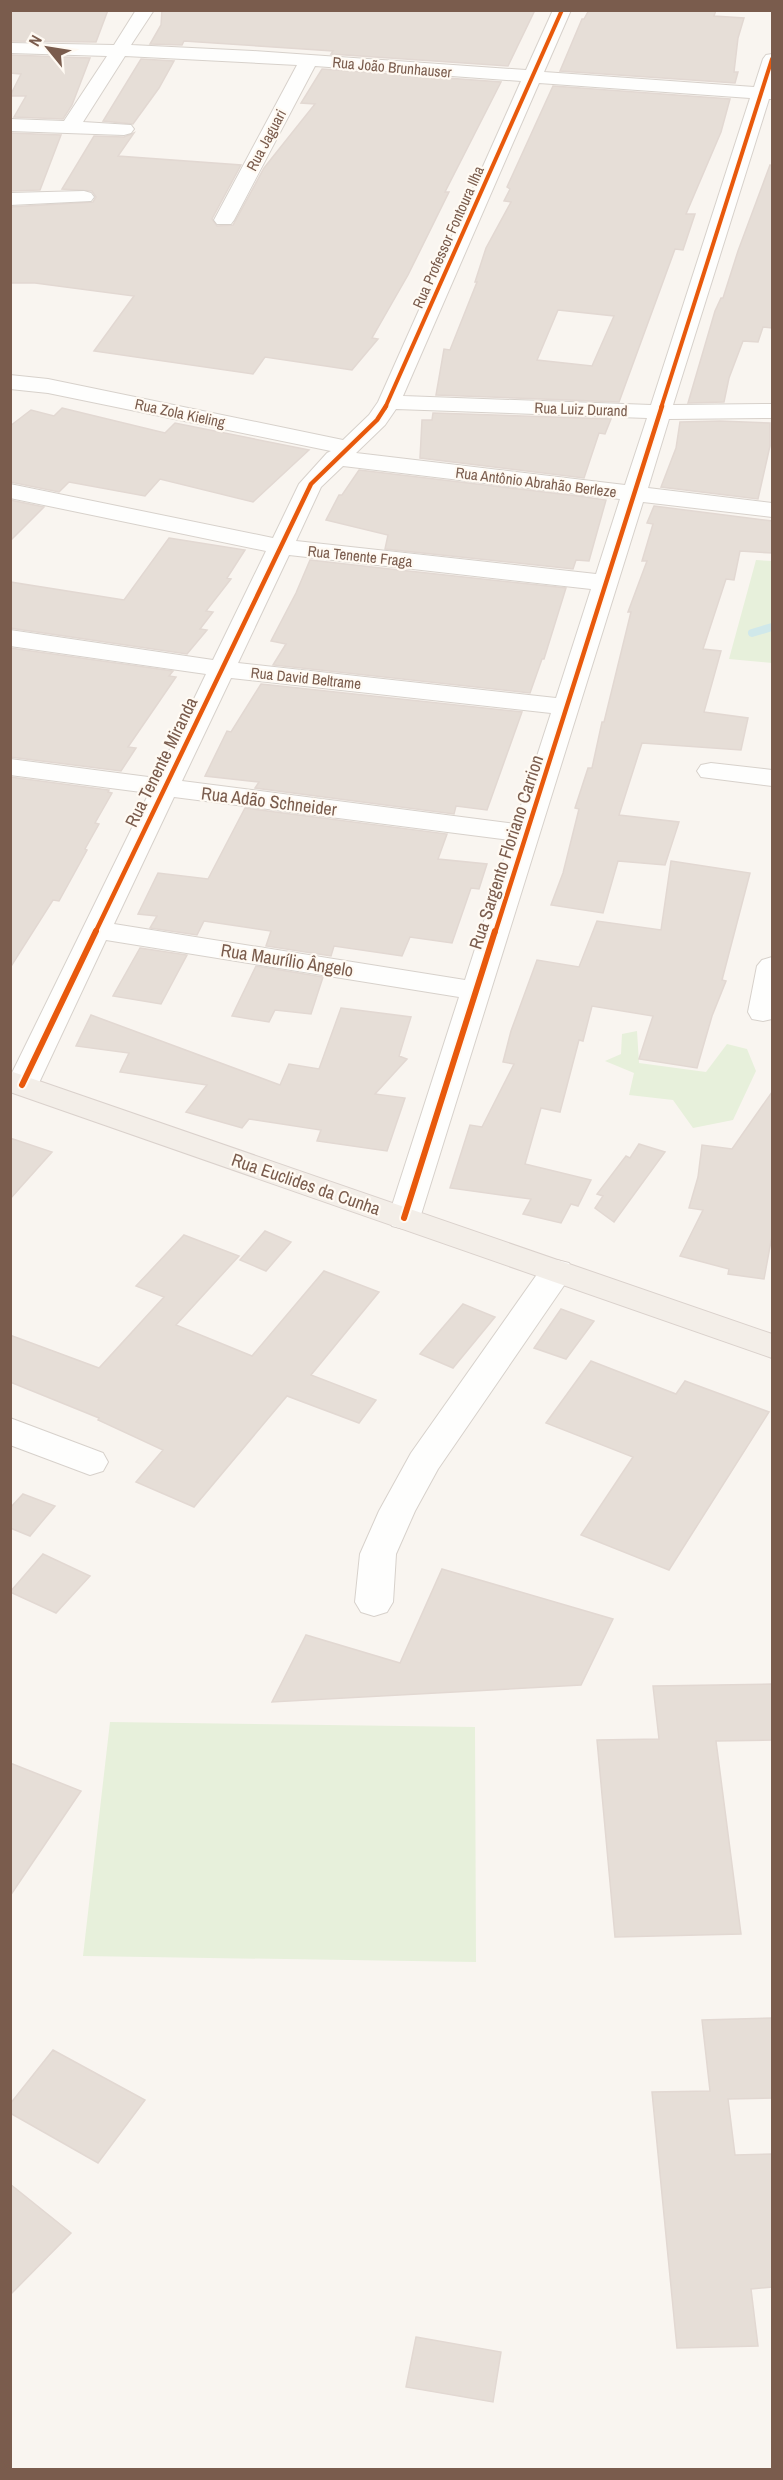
<svg xmlns="http://www.w3.org/2000/svg" width="783" height="2480" font-family="'Archivo Narrow',sans-serif">
<rect width="100%" height="100%" fill="#f9f5f0"/>
<path fill="#e7f0db" d="M756,560l16,1v102l-43,-4z
M637,1031l2,32 67,9 21,-28 20,5 9,22 -23,49 -40,8 -20,-28 -44,-5 5,-22 -29,-12 16,-7 1,-20z
M110,1722l365,5 1,235 -393,-6z"/>
<g fill="none" stroke-linecap="round" stroke-linejoin="round">
<path stroke="#d0e8ea" stroke-width="8" d="M752,633l20,-6"/>
</g>
<path fill="#e6ded7" stroke="#e2d8d2" stroke-width="1.5" fill-rule="evenodd" d="M10,10h98l-12,32 -86,-1z
M162,10h373l-27,56 -177,-12 2,-3 -119,-8 -30,-2 -2,4 -32,-1 11,-19z
M589,10h127l-2,6 30,2 -6,20 -4,34h4l-3,11 -175,-12 22,-52h2z
M10,55l80,3 -18,47 -9,14 -49,-2 12,-21h-16l11,-22 -11,-1z
M141,59l33,2 -15,27 -26,36 -30,-3z
M322,69l179,13 -56,110h4l-41,83 -36,63 6,1 -26,31 -87,-13 -12,17 -159,-23 40,-55 -99,-13h-25v-76l83,-5 3,-5 -4,-6 -30,-2 32,-53 30,1 10,-4 -16,23 123,9 -29,54 5,7 16,-1 31,-57 51,-64 -14,-1z
M553,86l177,13 -9,33 -35,82h9l-12,36 -8,-1 -56,153 -183,-7 8,-46 6,1 27,-68h-2l11,-34 25,-46 -7,-1 6,-12 -3,-2zM558,310l56,6 -22,50 -55,-6z
M10,133l51,2 -21,55 -30,1z
M770,165l2,1v162l-9,-1 -5,15 -15,-1 -14,37 -5,24 -36,1 27,-92 6,-13h2l15,-47z
M62,408l103,25 10,-10 134,27 -56,52 -93,-23 -15,17 -76,-14 -10,10 -49,-10v-56l21,-16 23,6z
M433,413l178,6 -6,15 -6,-1 -15,45 -164,-20 2,-38h10z
M720,421l50,2v23l-12,53 -97,-12 15,-39 4,-26z
M359,470l219,26 28,4 -17,61 -13,-1 -3,9 -188,-20 3,-14 -62,-15 13,-25h3z
M10,500l34,7 -34,34z
M654,506l118,15v32l-32,-2 -6,29 -8,-1 -23,70 18,2 -17,61 44,6 -7,32 -99,-7 -23,72 60,7 -14,43 -47,-4 -15,52 -52,-8 12,-32 16,-64 -4,-1 13,-40h4l10,-46h2l27,-110h-3l19,-51h-5l11,-37 -6,-1z
M169,538l76,12 -18,28 4,1 -25,32 7,1 -13,17 7,1 -20,24 -177,-26v-46l114,18z
M310,560l71,8 185,20 -22,71h-2l-12,34 -257,-28 13,-21 -15,-3 25,-48z
M10,648l163,23 -4,5 7,1 -48,70 8,1 -15,23 -111,-14z
M261,684l261,28 -35,98 -31,-4 -2,8 -199,-26 4,-6 -54,-6 22,-45 4,1z
M10,777l99,13 -1,2 4,1 -17,30 4,1 -14,25 2,1 -28,51 -6,-1 -43,68z
M245,808l202,26 -9,25 49,5 -8,25 -8,-1 -19,55 -42,-6 -8,19 -68,-10 -3,10 -65,-10 5,-15 -67,-10 -7,14 -47,-7 7,-12 -19,-2 20,-41 50,6z
M671,861l79,12 -28,107 4,1 -14,35 -15,52 -58,-9 14,-43 -61,-10 -9,35 -4,-1 -19,72 -19,-4 -16,56 66,16 -13,26 -7,-2 -10,19 -38,-9 8,-15 -81,-11 20,-63 12,2 32,-63 -11,-2 8,-31 26,-71 42,7 18,-46 64,9z
M140,948l47,7 -26,49 -48,-8z
M256,966l67,11 -12,37 -36,-4 -6,12 -37,-6z
M341,1008l70,9 -12,39 8,3 -32,35 30,4 -18,53 -70,-10 4,-11 -72,-11 -7,9 -56,-16 21,-27 -87,-13 9,-19 -53,-7 15,-31 189,70 9,-21 30,5z
M772,1092v144l-8,43 -36,-5 1,-5 -49,-13 23,-46 -14,-2 9,-31 4,-32 30,4z
M10,1138l42,14 -42,47z
M639,1144l26,8 -51,70 -19,-14 8,-12 -6,-2 29,-38 4,2z
M265,1231l26,11 -25,29 -26,-11z
M184,1235l55,21 -63,69 76,31 72,-85 55,21 -68,83 65,25 -17,23 -72,-27 -93,111 -58,-25 27,-32 -65,-30 1,-2 -89,-36v-47l89,33 65,-71 -28,-11z
M463,1304l32,13 -42,51 -33,-14z
M561,1309l33,12 -28,38 -32,-11z
M591,1361l85,33 9,-13 84,31 -100,158 -88,-35 52,-78 -87,-34z
M23,1494l32,12 -25,30 -20,-8v-20z
M43,1554l47,22 -34,37 -46,-21z
M442,1569l171,50 -32,66 -309,17 34,-67 94,28z
M772,1684v56l-56,1 25,193 -126,3 -18,-197 62,-1 -6,-53z
M10,1763l71,28 -71,105z
M772,2018v80l-44,1 7,56 37,-1v133l-21,2 7,57 -81,2 -25,-256 58,-1 -8,-71z
M53,2050l92,50 -47,63 -88,-50v-9z
M10,2184l61,49 -61,62z
M416,2337l85,15 -8,50 -87,-15z"/>
<g fill="none" stroke-linecap="round" stroke-linejoin="round">
<defs>
<path id="minor" d="M136,10h18l-23,35 122,6 273,19 27,-60h18l-27,62 210,15 9,-28 3,-4 6,-1v45h-3l-96,306 99,-1v14l-103,1 -21,69 124,15v14l-129,-15 -223,716 -4,8 -12,3 -12,-3 -4,-8 71,-221 -353,-57 -68,145 -5,7 -11,3 -12,-4v-14l139,-284 -139,-18v-16l146,19 50,-104 -196,-28v-16l203,30 53,-109 -256,-53v-14l263,54 26,-54 28,-31 4,-2 -283,-58 -38,-4v-14l38,4 295,61 26,-25 9,-13 143,-321 -206,-15 -81,154 -3,4h-14l-3,-4 83,-155 -172,-9 -42,66 48,3 3,4 -3,4 -7,2 -114,-4v-12l54,2 43,-65 -97,-3v-10l104,2zM539,83l211,15 -99,307 -248,-9zM396,409l251,9 -22,67 -269,-32 29,-28zM343,466l277,33 -24,75 -300,-33 25,-54zM289,555l302,34 -35,109 -318,-35zM231,678l320,35 -36,111 -333,-43zM174,797l336,43 -45,140 -351,-56z
M84,191l7,2 3,4 -3,4 -81,4v-12z
M711,763l61,7v16l-71,-9 -4,-6 4,-6z
M772,957v62l-9,2 -11,-2 -4,-7 9,-46 5,-6z
M557,1260l12,3 5,8 -136,198 -23,42 -19,43 -3,48 -6,10 -13,4 -13,-4 -6,-10 5,-48 19,-43 32,-58 134,-190z
M10,1418l93,35 5,9 -5,9 -13,4 -80,-30z"/>
<path id="major" d="M10,1071l762,263v24l-762,-266z"/>
</defs>
<use href="#minor" stroke="#d7d1cb" stroke-width="2"/>
<use href="#major" stroke="#dad1cc" stroke-width="2"/>
<use href="#minor" fill="#fefefd" fill-rule="evenodd"/>
<use href="#major" fill="#f3eee8" fill-rule="evenodd"/>
<defs>
<path id="cycleway-far2" d="M385,408l177,-398
M661,408l111,-349"/>
<path id="cycleway-far1" d="M95,933l216,-449 66,-64 9,-14
M495,933l167,-527"/>
<path id="cycleway" d="M22,1085l74,-154
M404,1218l91,-287"/>
</defs>
<use href="#cycleway-far2" stroke="#fffaf3" stroke-width="6"/>
<use href="#cycleway-far1" stroke="#fffaf3" stroke-width="8"/>
<use href="#cycleway" stroke="#fffaf3" stroke-width="10"/>
<use href="#cycleway-far2" stroke="#e8590c" stroke-width="4"/>
<use href="#cycleway-far1" stroke="#e8590c" stroke-width="4.5"/>
<use href="#cycleway" stroke="#e8590c" stroke-width="6"/>
</g>
<g text-anchor="middle" dominant-baseline="central" stroke-width="4.5" stroke-linejoin="round" paint-order="stroke">
<g font-size="15" fill="#7a5c4d" stroke="#fffaf3">
<text transform="translate(392 67) rotate(5)">Rua João Brunhauser</text>
<text transform="translate(266 140) rotate(-62)">Rua Jaguari</text>
<text transform="translate(448 237) rotate(-66)">Rua Professor Fontoura Ilha</text>
<text transform="translate(581 409) rotate(2)">Rua Luiz Durand</text>
<text transform="translate(180 413) rotate(12)">Rua Zola Kieling</text>
<text transform="translate(536 482) rotate(7)">Rua Antônio Abrahão Berleze</text>
<text transform="translate(360 556) rotate(6)">Rua Tenente Fraga</text>
<text transform="translate(306 678) rotate(6)">Rua David Beltrame</text>
</g>
<g font-size="18" fill="#7a5c4d" stroke="#fffaf3">
<text transform="translate(161 762) rotate(-64)">Rua Tenente Miranda</text>
<text transform="translate(269 801) rotate(7)">Rua Adão Schneider</text>
<text transform="translate(506 852) rotate(-72)">Rua Sargento Floriano Carrion</text>
<text transform="translate(287 960) rotate(9)">Rua Maurílio Ângelo</text>
<text transform="translate(306 1184) rotate(19)">Rua Euclides da Cunha</text>
</g>
</g>
<rect width="783" height="2480" fill="none" stroke="#7a5c4d" stroke-width="24"/>
<g transform="translate(48 48) rotate(300)" stroke="#fffaf3" stroke-width="4.5" paint-order="stroke">
<path d="M0-4.5L10 22L0 15L-10 22Z" fill="#7a5c4d"/>
<text y="-9" font-size="16" font-weight="bold" text-anchor="middle" fill="#7a5c4d">N</text>
</g>
</svg>
